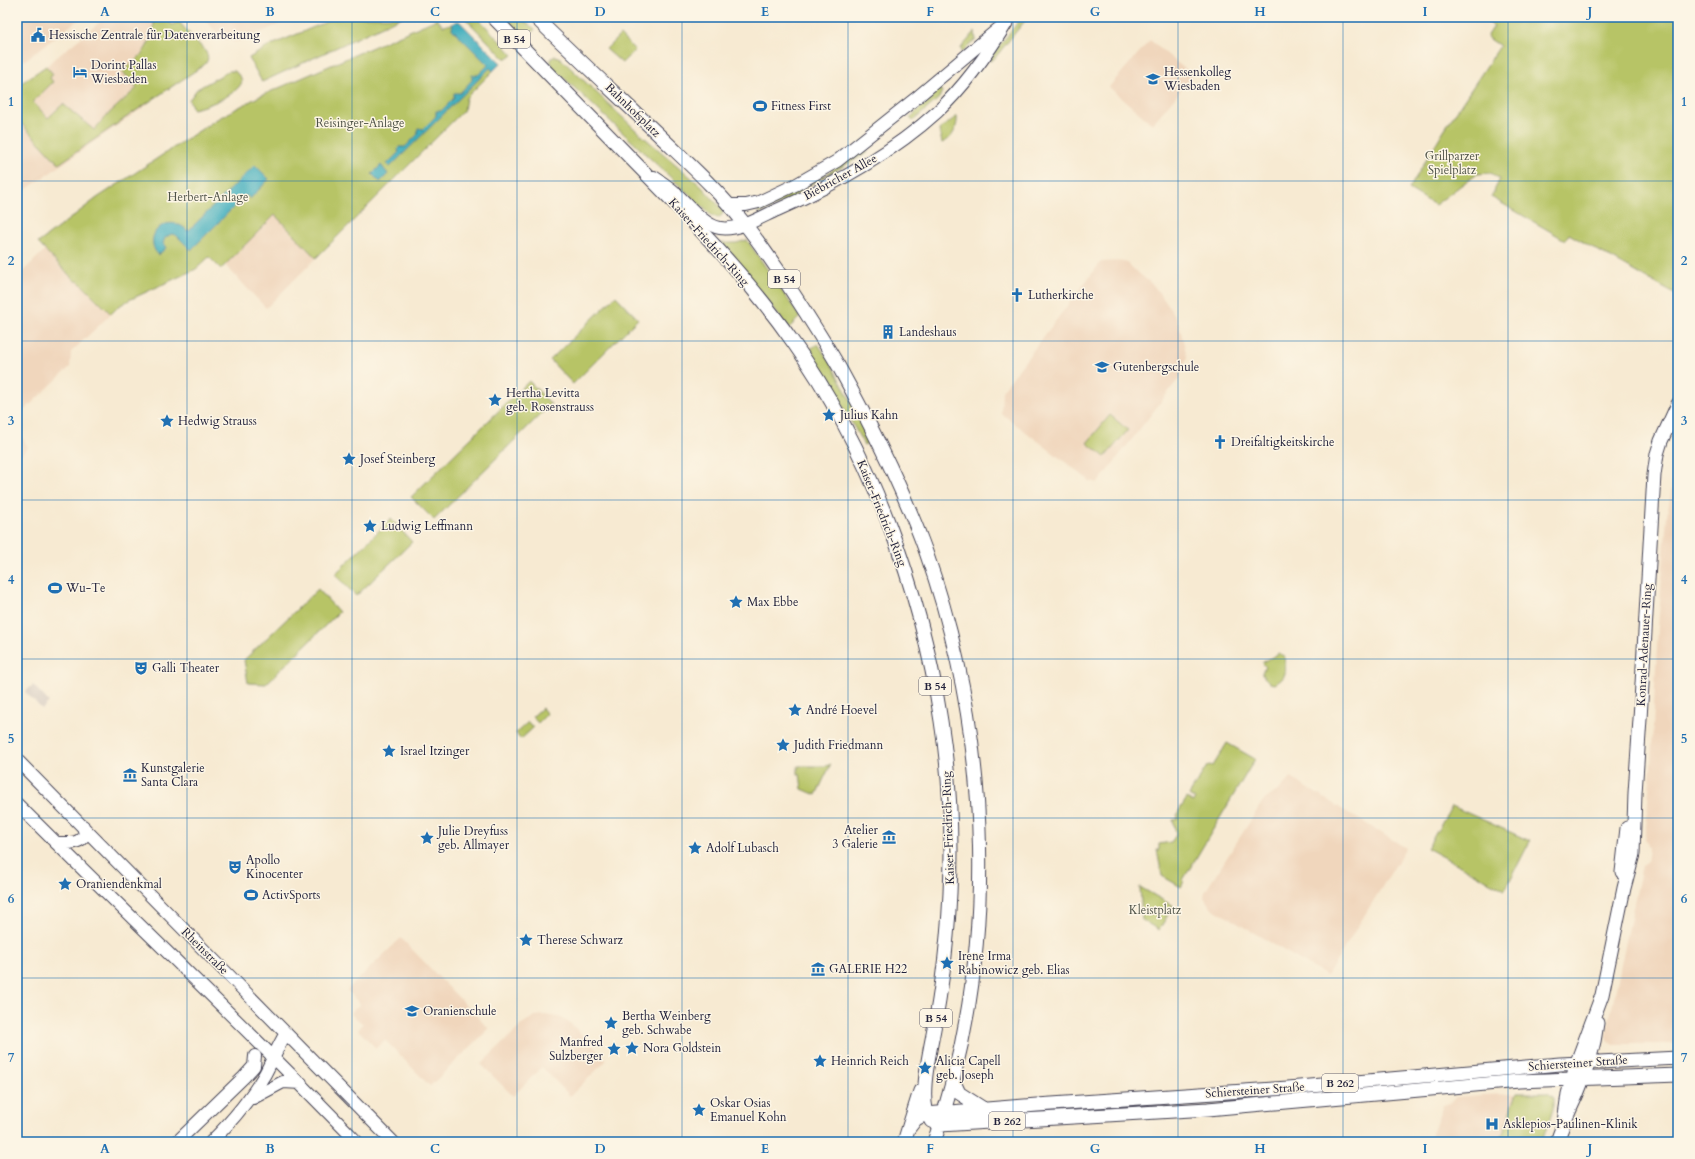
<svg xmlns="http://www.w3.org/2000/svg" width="1695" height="1159" font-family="Cardo,serif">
<rect width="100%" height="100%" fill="#fcf5e5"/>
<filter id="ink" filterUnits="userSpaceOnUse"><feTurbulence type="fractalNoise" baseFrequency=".025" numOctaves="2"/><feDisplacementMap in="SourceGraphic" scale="8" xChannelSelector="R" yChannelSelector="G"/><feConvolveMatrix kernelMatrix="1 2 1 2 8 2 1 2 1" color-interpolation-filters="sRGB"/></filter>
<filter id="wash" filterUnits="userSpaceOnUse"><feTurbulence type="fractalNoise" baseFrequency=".012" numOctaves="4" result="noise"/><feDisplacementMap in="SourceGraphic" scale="16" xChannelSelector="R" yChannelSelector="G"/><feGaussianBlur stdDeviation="0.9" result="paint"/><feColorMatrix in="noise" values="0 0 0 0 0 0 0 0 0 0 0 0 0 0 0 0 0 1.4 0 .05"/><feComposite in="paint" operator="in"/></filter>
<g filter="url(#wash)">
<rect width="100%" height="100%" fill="#f7ead2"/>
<path fill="#f0d6bc" d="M17,17h65l-58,44 -7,-8z
M106,17h48l-4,23 -6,11 -13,13 -10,6 16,17 11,17 -131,92v-110l29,-20z
M202,17h92l-49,23 -11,2 -14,-6z
M1150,40l43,36 -41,48 -43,-37z
M275,215l41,43 -50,50 -41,-43z
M45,250l30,32 3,-2 33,34 -40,38 -1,15 -53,50v-140z
M1124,261l30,25 16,22 9,16 8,33 -7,20 -82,106 -8,-2 -89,-68 1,-22 99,-129z
M17,429l11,18 -11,12z
M1678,468v576h-65l-6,-4 -1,-4 35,-166 1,-4 5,-3 2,-15 -4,-10 6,-72 7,-139 9,-111 7,-43 3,-2z
M1291,778l115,70 -79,128 -117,-69 -6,-10 1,-5 58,-91 16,-11z
M401,938l88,91 -59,57 -45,-46 -9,8 -18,-18 5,-6 -13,-11 10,-9 -13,-14z
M546,1015l16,3 7,4 38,38 -37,36 -28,-29 -29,29 -32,-32 44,-42 10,-6z
M1548,1093l6,5v7l-12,37h-113l14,-37 6,-1 7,-7 23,-2z"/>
<path fill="#cec2b9" d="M33,685l16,17 -7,7 -17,-17z"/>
<path fill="#b7c466" stroke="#6c7350" d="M154,17h13l5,8 7,-3 27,30c3,6 2,9 -2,13l-64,43 -81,56 -42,-45v-33l29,-20 7,8 -3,4 3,4 -20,20 15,16 15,-14 31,26 12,-14 31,-28 -16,-18c20,-9 34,-30 33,-53z
M338,17h64l-140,65 -13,-24 20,-12z
M464,17h13l36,38 -4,3h-5z
M503,17h15l17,12 -9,11z
M1022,17h6l-35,43 -3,1 -1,-2z
M1480,17h198v279l-109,-62 -4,6 -74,-43 9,-18 -9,-6 -15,1 -41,31 -26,-16 35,-59 56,-84 -13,-9 7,-11z
M437,19l6,7 17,-4 41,41 -35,35 -2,12 -148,148 -41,-43 -54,54 -12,-12 -13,12 -67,31 -10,6 -8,8 -33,-33 -2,1 -38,-39 59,-45 120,-79 41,-22z
M975,32l1,8 -14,12 -1,-4z
M620,35l15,15 -13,13 -16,-14z
M555,56l4,1 79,75 63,54 22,24 -1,5 -4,3 -7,-3 -160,-149v-7z
M229,71h6l6,7 1,4c-6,14 -35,24 -49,27l-4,-9 8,-11z
M939,89l3,2 -3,7 -26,23 -3,-3z
M957,116c1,10 -4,23 -15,27l-3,-13z
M864,146l4,7 -63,34 -10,9 -35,18 -3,-5 70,-35z
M747,240l53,77 -11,11 -69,-85h16z
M616,296l22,23 -65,65 -23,-24z
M818,344l13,20 41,76 -8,5 -30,-54 -29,-39z
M529,381l22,23 -117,116 -23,-23z
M1110,415l18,15 -23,27 -18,-14z
M391,519l21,23 -56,54 -21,-22z
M318,589l21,23 -73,72 -18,-1 -4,-23z
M1279,653l5,3c2,14 4,22 -10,28l-4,-1 -8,-8v-3l4,-5 -4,-4z
M542,708l5,6 -9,9 -6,-6z
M528,722l5,6 -12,11 -5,-6z
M1227,743l28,16 -72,121 1,1 -3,6 -19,-11 -5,-26h2v-6l12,-2 5,-7 -3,-15 5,-1 -1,-5 10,-16 6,4 2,-3 -6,-4 18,-29 2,-1 4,1z
M831,764l-15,31 -14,-6 -2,-15h-2v-8h28z
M1452,806l78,35 -25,49 -78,-42z
M1140,887l33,19 -14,24 -17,-10z
M1517,1093h31l6,5v7l-12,37h-42z"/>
<path fill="#41aebe" stroke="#32687c" d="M458,21l3,2 40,40 -8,8 -3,-3 -100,99 -3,-3 12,-12 -1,-2 1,-3h6l13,-13 -1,-3 1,-3 5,1 13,-13v-5h5l13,-13v-5h6l12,-13v-5h6l10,-10 -36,-36 1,-6z
M255,165l14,14 -19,20 -4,-4 -55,55 -15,-15 -5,-1 -6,4 -2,5 3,5 -8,7c-17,-21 10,-44 30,-24z
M381,165l7,9 -8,8 -8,-8z"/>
</g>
<g filter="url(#ink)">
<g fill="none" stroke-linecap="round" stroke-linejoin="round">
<defs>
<path id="secondary" d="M654,177c6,4 12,8 17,12 14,11 31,36 49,39 19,3 41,-11 57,-18 55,-24 116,-58 160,-98 29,-27 52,-60 72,-93
M729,205h17l13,-3 38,-18 40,-23 78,-62 83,-70
M17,760l376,382
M17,804c113,113 229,223 340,338
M56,843c11,0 24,2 29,-9l-2,-8
M253,1098l30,-16 18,1
M179,1140l65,-63 10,-11 1,-10
M211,1142c21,-21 39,-42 54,-68 7,-13 13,-28 21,-41"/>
<path id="primary" d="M493,17c53,55 106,108 159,163 50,51 100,103 141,162 77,108 128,247 148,379 16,102 12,206 -7,308 -4,22 -17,74 -3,92l9,4 268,-16 311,-28 159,-6
M535,17c41,40 83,79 125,119 29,28 59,55 84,87 12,15 23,31 34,47 21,32 42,64 61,97 33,60 64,121 87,185 66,187 74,402 8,590
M1622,872l5,-44
M953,1080l6,13 25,16
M1564,1122l4,-28 9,-32 25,-67 22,-107 9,-34 2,-61 5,-74 14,-244 3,-21 4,-13 17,-37
M909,1128l7,-9 10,-5 111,-9 251,-17 272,-24 118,-6
M904,1142l16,-51
M1557,1142c5,-17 13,-32 20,-48 10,-23 17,-46 20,-71"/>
</defs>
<use href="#secondary" stroke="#424052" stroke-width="14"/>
<use href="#primary" stroke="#424052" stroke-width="15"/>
<use href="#secondary" stroke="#fff" stroke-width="12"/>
<use href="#primary" stroke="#fff" stroke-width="13"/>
</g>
</g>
<path fill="none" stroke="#1f6fb2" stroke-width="1" stroke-opacity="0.55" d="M187,17v1125M352,17v1125M517,17v1125M682,17v1125M848,17v1125M1013,17v1125M1178,17v1125M1343,17v1125M1508,17v1125M17,181h1661M17,341h1661M17,500h1661M17,659h1661M17,818h1661M17,978h1661"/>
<defs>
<symbol id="civic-bare" viewBox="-9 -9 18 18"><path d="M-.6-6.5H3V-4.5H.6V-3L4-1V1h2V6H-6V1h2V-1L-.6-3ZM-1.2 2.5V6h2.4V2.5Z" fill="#1f6fb2" stroke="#fcf5e5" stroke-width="2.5" paint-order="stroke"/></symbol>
<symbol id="hotel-bare" viewBox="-9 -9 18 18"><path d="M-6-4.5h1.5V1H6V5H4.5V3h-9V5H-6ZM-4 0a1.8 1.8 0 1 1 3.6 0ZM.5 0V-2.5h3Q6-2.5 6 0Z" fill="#1f6fb2" stroke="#fcf5e5" stroke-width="2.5" paint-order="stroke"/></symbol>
<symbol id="school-bare" viewBox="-9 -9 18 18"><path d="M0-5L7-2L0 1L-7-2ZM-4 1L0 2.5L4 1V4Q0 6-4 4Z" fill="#1f6fb2" stroke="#fcf5e5" stroke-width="2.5" paint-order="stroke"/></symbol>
<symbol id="stadium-bare" viewBox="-9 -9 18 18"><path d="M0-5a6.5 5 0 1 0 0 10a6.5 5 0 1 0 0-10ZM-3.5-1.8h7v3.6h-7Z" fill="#1f6fb2" stroke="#fcf5e5" stroke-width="2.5" paint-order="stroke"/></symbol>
<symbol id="church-bare" viewBox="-9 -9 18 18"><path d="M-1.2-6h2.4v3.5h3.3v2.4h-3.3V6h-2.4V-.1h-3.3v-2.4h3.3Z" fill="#1f6fb2" stroke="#fcf5e5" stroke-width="2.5" paint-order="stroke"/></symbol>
<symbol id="building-bare" viewBox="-9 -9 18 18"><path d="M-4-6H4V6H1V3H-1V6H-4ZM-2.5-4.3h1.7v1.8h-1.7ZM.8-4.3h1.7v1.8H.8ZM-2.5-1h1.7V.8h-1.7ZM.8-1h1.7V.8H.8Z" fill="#1f6fb2" stroke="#fcf5e5" stroke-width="2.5" paint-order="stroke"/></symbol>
<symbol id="sight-bare" viewBox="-9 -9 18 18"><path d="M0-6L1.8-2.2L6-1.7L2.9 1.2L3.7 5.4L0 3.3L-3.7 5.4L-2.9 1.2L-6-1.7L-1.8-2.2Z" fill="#1f6fb2" stroke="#fcf5e5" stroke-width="2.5" paint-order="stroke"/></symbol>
<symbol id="theatre-bare" viewBox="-9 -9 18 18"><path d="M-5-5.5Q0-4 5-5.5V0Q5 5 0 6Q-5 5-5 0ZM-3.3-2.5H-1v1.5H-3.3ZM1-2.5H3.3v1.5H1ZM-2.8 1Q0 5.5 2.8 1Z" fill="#1f6fb2" stroke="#fcf5e5" stroke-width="2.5" paint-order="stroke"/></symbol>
<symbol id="museum-bare" viewBox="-9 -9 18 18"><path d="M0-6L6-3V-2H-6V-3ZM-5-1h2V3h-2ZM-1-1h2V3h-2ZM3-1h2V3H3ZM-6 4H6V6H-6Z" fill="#1f6fb2" stroke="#fcf5e5" stroke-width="2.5" paint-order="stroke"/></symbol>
<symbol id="hospital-bare" viewBox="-9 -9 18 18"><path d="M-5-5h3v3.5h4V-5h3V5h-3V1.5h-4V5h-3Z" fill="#1f6fb2" stroke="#fcf5e5" stroke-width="2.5" paint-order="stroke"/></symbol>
</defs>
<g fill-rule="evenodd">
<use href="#civic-bare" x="28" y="25" width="20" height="20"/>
<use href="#hotel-bare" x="70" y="62" width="20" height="20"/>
<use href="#school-bare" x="1143" y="69" width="20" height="20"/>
<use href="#stadium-bare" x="750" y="96" width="20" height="20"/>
<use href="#church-bare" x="1007" y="285" width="20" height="20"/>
<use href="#building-bare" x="878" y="322" width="20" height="20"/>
<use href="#school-bare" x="1092" y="357" width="20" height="20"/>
<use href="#sight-bare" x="485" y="390" width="20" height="20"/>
<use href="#sight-bare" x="819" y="405" width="20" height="20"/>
<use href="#sight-bare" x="157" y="411" width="20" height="20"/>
<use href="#church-bare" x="1210" y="432" width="20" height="20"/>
<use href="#sight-bare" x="339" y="449" width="20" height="20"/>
<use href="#sight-bare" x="360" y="516" width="20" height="20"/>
<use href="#stadium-bare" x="45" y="578" width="20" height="20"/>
<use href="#sight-bare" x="726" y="592" width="20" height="20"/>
<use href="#theatre-bare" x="131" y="658" width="20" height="20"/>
<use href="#sight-bare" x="785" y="700" width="20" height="20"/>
<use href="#sight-bare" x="773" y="735" width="20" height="20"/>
<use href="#sight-bare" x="379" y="741" width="20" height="20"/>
<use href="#museum-bare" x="120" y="765" width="20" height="20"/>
<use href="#museum-bare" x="879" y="827" width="20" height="20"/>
<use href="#sight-bare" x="417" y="828" width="20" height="20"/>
<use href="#sight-bare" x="685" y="838" width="20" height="20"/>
<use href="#theatre-bare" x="225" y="857" width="20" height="20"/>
<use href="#sight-bare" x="55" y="874" width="20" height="20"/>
<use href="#stadium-bare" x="241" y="885" width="20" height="20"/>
<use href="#sight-bare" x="516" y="930" width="20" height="20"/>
<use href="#sight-bare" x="937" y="953" width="20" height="20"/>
<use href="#museum-bare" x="808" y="959" width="20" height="20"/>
<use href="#school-bare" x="402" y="1001" width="20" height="20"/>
<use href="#sight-bare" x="601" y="1013" width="20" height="20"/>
<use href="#sight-bare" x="622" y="1038" width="20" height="20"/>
<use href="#sight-bare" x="604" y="1039" width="20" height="20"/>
<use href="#sight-bare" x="810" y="1051" width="20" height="20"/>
<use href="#sight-bare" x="915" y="1058" width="20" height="20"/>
<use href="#sight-bare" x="689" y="1100" width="20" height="20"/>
<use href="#hospital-bare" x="1482" y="1114" width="20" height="20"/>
</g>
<g text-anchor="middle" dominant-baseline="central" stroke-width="3" stroke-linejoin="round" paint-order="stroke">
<g fill="#fcf5e5" stroke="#63616e" stroke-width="1">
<rect x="498" y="30" width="32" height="18" rx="3"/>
<rect x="768" y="270" width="32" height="18" rx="3"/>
<rect x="919" y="677" width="32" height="18" rx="3"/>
<rect x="920" y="1009" width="32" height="18" rx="3"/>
<rect x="1322" y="1074" width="36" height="18" rx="3"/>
<rect x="989" y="1112" width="36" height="18" rx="3"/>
</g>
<g font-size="11" font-weight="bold" fill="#22223b">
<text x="514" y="39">B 54</text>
<text x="784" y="279">B 54</text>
<text x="935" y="686">B 54</text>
<text x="936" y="1018">B 54</text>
<text x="1340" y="1083">B 262</text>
<text x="1007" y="1121">B 262</text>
</g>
<g font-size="12" fill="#22223b" stroke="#fcf5e5" text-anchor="start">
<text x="49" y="35">Hessische Zentrale für Datenverarbeitung</text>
<text x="91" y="65">Dorint Pallas<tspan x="91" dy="14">Wiesbaden</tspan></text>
<text x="1164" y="72">Hessenkolleg<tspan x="1164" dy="14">Wiesbaden</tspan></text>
<text x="771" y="106">Fitness First</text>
<text x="1028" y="295">Lutherkirche</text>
<text x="899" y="332">Landeshaus</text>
<text x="1113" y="367">Gutenbergschule</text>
<text x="506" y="393">Hertha Levitta<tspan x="506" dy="14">geb. Rosenstrauss</tspan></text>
<text x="840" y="415">Julius Kahn</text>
<text x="178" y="421">Hedwig Strauss</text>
<text x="1231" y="442">Dreifaltigkeitskirche</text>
<text x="360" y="459">Josef Steinberg</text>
<text x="381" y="526">Ludwig Leffmann</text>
<text x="66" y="588">Wu-Te</text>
<text x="747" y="602">Max Ebbe</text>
<text x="152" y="668">Galli Theater</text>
<text x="806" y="710">André Hoevel</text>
<text x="794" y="745">Judith Friedmann</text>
<text x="400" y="751">Israel Itzinger</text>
<text x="141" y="768">Kunstgalerie<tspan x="141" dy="14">Santa Clara</tspan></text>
<text x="878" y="830" text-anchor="end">Atelier<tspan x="878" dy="14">3 Galerie</tspan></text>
<text x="438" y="831">Julie Dreyfuss<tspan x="438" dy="14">geb. Allmayer</tspan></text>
<text x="706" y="848">Adolf Lubasch</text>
<text x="246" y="860">Apollo<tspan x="246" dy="14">Kinocenter</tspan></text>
<text x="76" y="884">Oraniendenkmal</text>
<text x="262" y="895">ActivSports</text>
<text x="537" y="940">Therese Schwarz</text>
<text x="958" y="956">Irene Irma<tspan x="958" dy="14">Rabinowicz geb. Elias</tspan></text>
<text x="829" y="969">GALERIE H22</text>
<text x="423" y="1011">Oranienschule</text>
<text x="622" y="1016">Bertha Weinberg<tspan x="622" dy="14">geb. Schwabe</tspan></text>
<text x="603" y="1042" text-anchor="end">Manfred<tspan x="603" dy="14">Sulzberger</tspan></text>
<text x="643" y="1048">Nora Goldstein</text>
<text x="831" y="1061">Heinrich Reich</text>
<text x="936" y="1061">Alicia Capell<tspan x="936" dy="14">geb. Joseph</tspan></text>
<text x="710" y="1103">Oskar Osias<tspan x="710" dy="14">Emanuel Kohn</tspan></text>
<text x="1503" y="1124">Asklepios-Paulinen-Klinik</text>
</g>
<g font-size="12" fill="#22223b" stroke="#fcf5e5">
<text transform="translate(633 110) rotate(44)">Bahnhofsplatz</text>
<text transform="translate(840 177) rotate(-29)">Biebricher Allee</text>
<text transform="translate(709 242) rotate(48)">Kaiser-Friedrich-Ring</text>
<text transform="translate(882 513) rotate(68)">Kaiser-Friedrich-Ring</text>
<text transform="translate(1644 645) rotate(-87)">Konrad-Adenauer-Ring</text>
<text transform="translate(948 828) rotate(-92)">Kaiser-Friedrich-Ring</text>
<text transform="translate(205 951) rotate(45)">Rheinstraße</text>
<text transform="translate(1578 1063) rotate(-4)">Schiersteiner Straße</text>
<text transform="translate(1255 1090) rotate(-4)">Schiersteiner Straße</text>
</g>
<g font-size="12" fill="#4f5348" stroke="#fcf5e5">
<text x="360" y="123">Reisinger-Anlage</text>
<text x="1452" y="156">Grillparzer<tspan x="1452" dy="14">Spielplatz</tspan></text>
<text x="208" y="197">Herbert-Anlage</text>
<text x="1155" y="910">Kleistplatz</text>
</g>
</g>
<rect width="1695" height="1159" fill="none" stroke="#fcf5e5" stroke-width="44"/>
<rect x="22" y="22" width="1651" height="1115" fill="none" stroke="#1f6fb2" stroke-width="1.5"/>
<g font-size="13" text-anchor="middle" font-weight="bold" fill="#1f6fb2">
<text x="105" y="16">A</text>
<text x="270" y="16">B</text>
<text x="435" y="16">C</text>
<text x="600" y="16">D</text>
<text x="765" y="16">E</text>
<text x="930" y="16">F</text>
<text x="1095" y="16">G</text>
<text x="1260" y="16">H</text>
<text x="1425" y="16">I</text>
<text x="1590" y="16">J</text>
<text x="11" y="106">1</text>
<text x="1684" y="106">1</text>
<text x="11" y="265">2</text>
<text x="1684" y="265">2</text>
<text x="11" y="425">3</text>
<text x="1684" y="425">3</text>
<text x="11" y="584">4</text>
<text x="1684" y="584">4</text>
<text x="11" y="743">5</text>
<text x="1684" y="743">5</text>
<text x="11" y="903">6</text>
<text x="1684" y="903">6</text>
<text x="11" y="1062">7</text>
<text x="1684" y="1062">7</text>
<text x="105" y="1153">A</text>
<text x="270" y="1153">B</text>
<text x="435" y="1153">C</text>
<text x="600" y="1153">D</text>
<text x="765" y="1153">E</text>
<text x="930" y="1153">F</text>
<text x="1095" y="1153">G</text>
<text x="1260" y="1153">H</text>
<text x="1425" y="1153">I</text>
<text x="1590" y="1153">J</text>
</g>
</svg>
